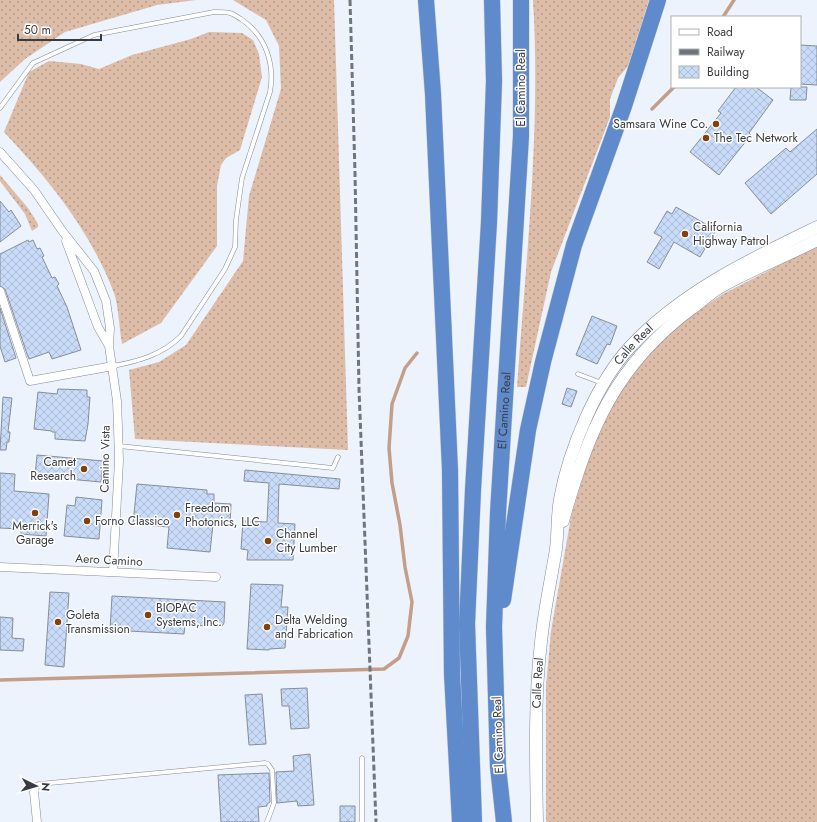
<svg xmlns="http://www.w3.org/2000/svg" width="817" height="822" font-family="Jost,sans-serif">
<defs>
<pattern id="grass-dots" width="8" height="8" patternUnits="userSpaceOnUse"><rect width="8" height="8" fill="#ddbca8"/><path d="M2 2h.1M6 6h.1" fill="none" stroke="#b49a8a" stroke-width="1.8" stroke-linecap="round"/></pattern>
<pattern id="building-cross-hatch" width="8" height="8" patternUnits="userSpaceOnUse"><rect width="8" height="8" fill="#c8dbf8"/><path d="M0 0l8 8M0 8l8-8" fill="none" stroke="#adbdd6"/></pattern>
</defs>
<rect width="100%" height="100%" fill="#ecf3fd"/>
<path fill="url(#grass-dots)" d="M0,0h196l-39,5 -92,27 -40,27 -25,23z
M233,0h101l14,450 -213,-11 -6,-69 30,-8 27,-17 57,-84 6,-65 32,-107 -2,-43 -13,-26z
M533,0h116l-21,66 -10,12 -8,21v18l-59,155 -25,115h-9c9,-128 24,-258 16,-387z
M209,32l33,1 11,7 6,14 3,23 -22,73 -14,8 -5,7 -4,21v60l-56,77 -39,21c-3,-16 -3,-36 -8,-51 -24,-63 -65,-113 -110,-161l25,-60 20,-11 32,3 18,5 33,-14 59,-16z
M0,175l28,33 10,16v3l-6,4 -7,-17 -25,-33z
M817,246v576h-271v-136l5,-55 20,-114 17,-56 21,-51 16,-26 24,-30 34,-33 40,-27z"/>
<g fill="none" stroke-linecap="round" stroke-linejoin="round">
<path stroke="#c39e89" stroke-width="3.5" d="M723,17l11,-17
M652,109l22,-22
M0,680l384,-11 15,-11 9,-22 4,-34 -7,-35 -5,-42 -8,-42 -3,-35 3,-44 13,-36 12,-15"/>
</g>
<path fill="url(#building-cross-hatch)" stroke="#878d97" d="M800,45l17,1v39l-17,-1z
M736,87h20l17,13 -24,33 2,2 -32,40 -29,-23 31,-39 -3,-2z
M791,87h16l-1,13h-16z
M817,129v45l-46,40 -26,-31 41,-35 4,4z
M0,201l9,11 2,-2 10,16 -21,16z
M676,207l40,23 -16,27 -26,-15 -15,27 -12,-7 15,-25 -8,-4 13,-22 5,3z
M28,240l1,2 4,-2 4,9 3,-1 4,8 -2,1 10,21 3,-1 4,7 -2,2 10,21 14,43 -29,9 -3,-7 -20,7 -2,-5 -22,-65 -5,-3v-32z
M0,308l16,50 -11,4 -5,-16z
M592,316l25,10 -7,19 -3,-1 -10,20 -21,-9z
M567,388l10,3 -6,16 -9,-3z
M58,389l29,1v7h3l-2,27 -3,17 -30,-2v-7h-3v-1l-18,-2 4,-37 19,2z
M3,397l9,1 -4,34h2l-1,10h-2l-1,8h-6z
M37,455l66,6 -2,21 -66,-6z
M245,470l95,9 -1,10 -60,-5 -1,39 17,1 -2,36h-46l1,-10 -7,-1 2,-28 24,1 2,-39 -25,-2z
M0,473l15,1 -1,17 35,3 -3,42 -25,-2v-5l-21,-1z
M137,484l70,6v4h7v9l17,1 -1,22 -17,-2 -3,28 -43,-4 2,-21 -36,-3z
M76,497l26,3 -3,39 -35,-3 3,-31 8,1z
M251,584l32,1 -2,22h7l-3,41 -16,1v1l-22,-1z
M50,592l19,1 -5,74 -19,-2z
M112,596l113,6 -1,21 -2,3 -10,-1v1l-27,-1 -1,9 -74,-4z
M0,617l13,1 -1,20 12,1 -1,12 -23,-1z
M307,688l2,40 -18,1 -2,-23h-7l-1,-17z
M262,694l4,50 -17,1 -4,-50z
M310,754l4,51 -16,1 -1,-5 -20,2 -1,-31 18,-1 -1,-15z
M269,773l1,29 -3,2v2l-9,1 1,15h-38l-3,-47z
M340,806h15v16h-15z"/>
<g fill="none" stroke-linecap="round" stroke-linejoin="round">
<defs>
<path id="service" d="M0,108l33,-45 61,-28 120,-23c5,0 11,0 16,1 4,1 7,4 11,6 25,17 34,45 29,73l-28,86 -6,42 -1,27 -10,22 -44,67c-19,19 -42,25 -68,30
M578,374l24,9
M119,446l214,22 5,-11
M35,787l4,-3 226,-21 3,1 4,6 2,33 -7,19
M362,822v-64"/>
<path id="minor" d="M0,152l34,38 29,42 31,39 12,30 4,27 -1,18 8,55 1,26 1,34 -6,111
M66,241l32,86 11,19
M0,291l30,90 83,-15
M0,567l216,10
M35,787l-1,5 3,30"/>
<g id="secondary">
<path d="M563,521c26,-91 51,-155 129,-213 10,-7 19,-16 30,-22 30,-17 64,-30 95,-46"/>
<path id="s1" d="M537,822c-1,-59 -3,-121 4,-180 3,-31 10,-62 15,-93 2,-16 1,-34 4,-50 9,-49 36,-115 70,-152 51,-55 121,-88 187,-120"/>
</g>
<g id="motorway">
<path d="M426,0l7,94 17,376 2,204 8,148"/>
<path d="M503,600l25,-170 15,-68 31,-117 50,-139 34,-106"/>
<path d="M474,822l-7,-198 6,-134 16,-268 5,-141 -2,-81"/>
<path id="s2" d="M504,822l-6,-55 -4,-140 4,-114 23,-377v-136"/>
</g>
</defs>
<use href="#service" stroke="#848a93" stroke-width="5"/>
<use href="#minor" stroke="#848a93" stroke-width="9"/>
<use href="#secondary" stroke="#848a93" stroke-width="13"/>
<use href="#motorway" stroke="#cfd0d1" stroke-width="17"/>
<use href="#service" stroke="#fff" stroke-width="4"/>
<use href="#minor" stroke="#fff" stroke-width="8"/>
<use href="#secondary" stroke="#fff" stroke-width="12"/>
<use href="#motorway" stroke="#5f8bcd" stroke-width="16"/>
<path stroke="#71757b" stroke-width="3" stroke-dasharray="6 3" stroke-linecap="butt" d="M350,0l5,173 4,216 17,433"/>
</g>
<g fill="#82410c" stroke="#fff" stroke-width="1.5">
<circle cx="716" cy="124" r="4"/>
<circle cx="706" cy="138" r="4"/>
<circle cx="685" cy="234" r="4"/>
<circle cx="84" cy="469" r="4"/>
<circle cx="35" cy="513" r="4"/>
<circle cx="177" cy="515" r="4"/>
<circle cx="87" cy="521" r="4"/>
<circle cx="268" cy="541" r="4"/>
<circle cx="148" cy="615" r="4"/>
<circle cx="58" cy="622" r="4"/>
<circle cx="267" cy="627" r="4"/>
</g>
<g text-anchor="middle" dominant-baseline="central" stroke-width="3" stroke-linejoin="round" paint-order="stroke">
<g font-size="12" fill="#383b3f" stroke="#fff">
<text transform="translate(521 88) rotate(-90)">El Camino Real</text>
<text stroke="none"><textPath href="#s1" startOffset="498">Calle Real</textPath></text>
<text stroke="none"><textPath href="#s2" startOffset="412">El Camino Real</textPath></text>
<text transform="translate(105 459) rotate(-89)">Camino Vista</text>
<text transform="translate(109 560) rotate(3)">Aero Camino</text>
<text stroke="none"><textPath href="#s1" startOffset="139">Calle Real</textPath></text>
<text transform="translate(498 735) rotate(-92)">El Camino Real</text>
</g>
<g font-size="12" fill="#383b3f" stroke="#fff" text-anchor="start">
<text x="708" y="124" text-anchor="end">Samsara Wine Co.</text>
<text x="714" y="138">The Tec Network</text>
<text x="693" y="227">California<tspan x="693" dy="14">Highway Patrol</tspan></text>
<text x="76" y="462" text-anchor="end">Camet<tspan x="76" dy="14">Research</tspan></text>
<text x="185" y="508">Freedom<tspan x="185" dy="14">Photonics, LLC</tspan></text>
<text x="95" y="521">Forno Classico</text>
<text x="35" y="526" text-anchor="middle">Merrick's<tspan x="35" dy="14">Garage</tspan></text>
<text x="276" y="534">Channel<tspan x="276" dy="14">City Lumber</tspan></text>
<text x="156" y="608">BIOPAC<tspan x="156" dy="14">Systems, Inc.</tspan></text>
<text x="66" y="615">Goleta<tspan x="66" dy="14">Transmission</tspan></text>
<text x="275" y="620">Delta Welding<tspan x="275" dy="14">and Fabrication</tspan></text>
</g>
</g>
<rect x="671" y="16" width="130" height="72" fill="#ffffff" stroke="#afb1b2"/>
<rect x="679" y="29" width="20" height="6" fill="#ffffff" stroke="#afb1b2"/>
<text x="707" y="36" font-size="12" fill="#383b3f">Road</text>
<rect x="679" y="49" width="20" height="6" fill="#71757b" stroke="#afb1b2"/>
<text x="707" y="56" font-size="12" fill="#383b3f">Railway</text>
<rect x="679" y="66" width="20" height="12" fill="url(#building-cross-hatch)" stroke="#afb1b2"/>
<text x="707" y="76" font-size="12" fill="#383b3f">Building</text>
<g transform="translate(36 786) rotate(95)" stroke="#ffffff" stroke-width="3" paint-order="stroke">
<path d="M0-3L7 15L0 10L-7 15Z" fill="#383b3f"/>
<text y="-6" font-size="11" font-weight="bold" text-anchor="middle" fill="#383b3f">N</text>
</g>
<path d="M18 34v6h83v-6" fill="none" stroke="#383b3f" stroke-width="2"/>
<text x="24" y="34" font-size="12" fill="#383b3f" stroke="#ffffff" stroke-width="3" paint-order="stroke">50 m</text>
</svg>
